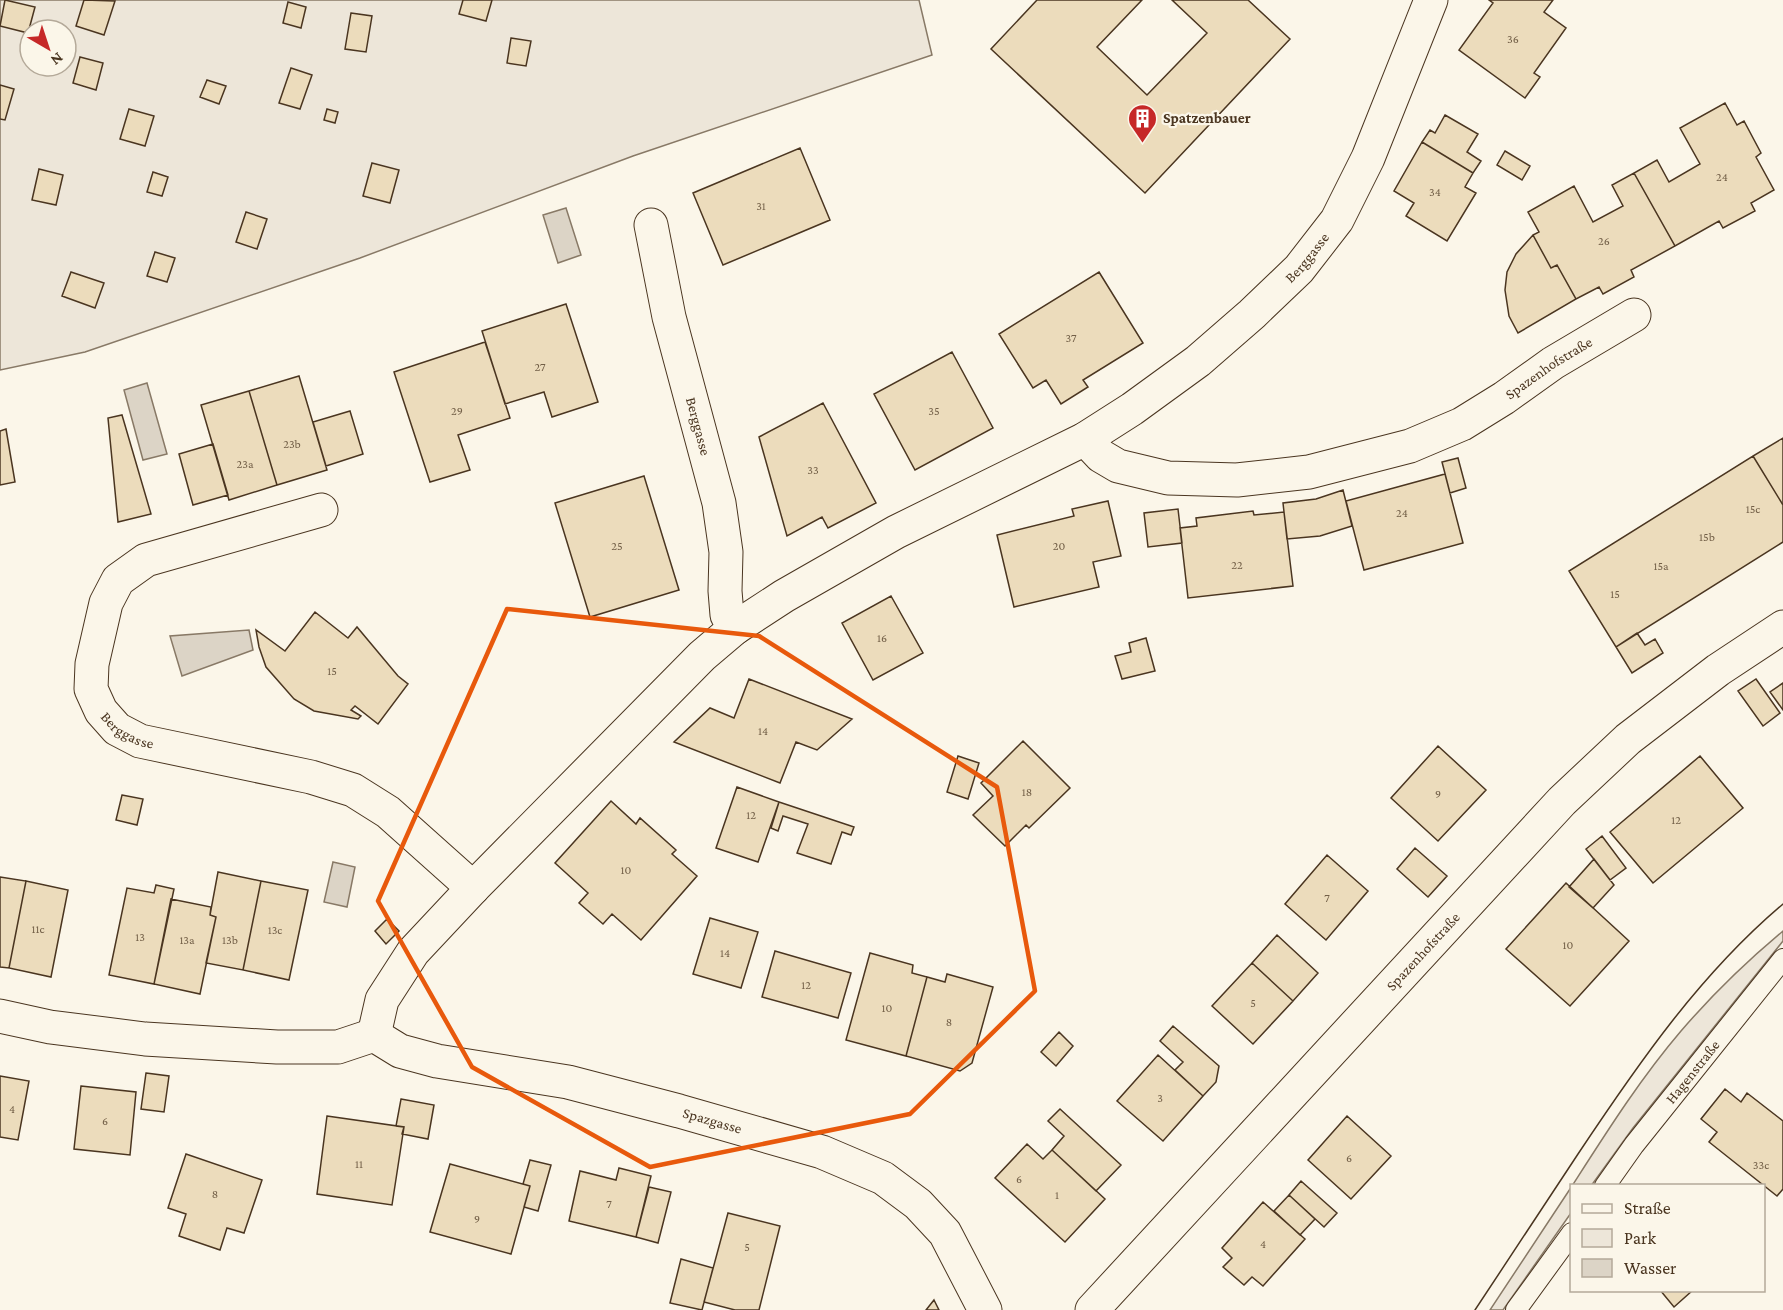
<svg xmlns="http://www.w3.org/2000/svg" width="1783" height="1310" font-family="'Crimson Pro',serif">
<rect width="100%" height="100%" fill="#fbf6e9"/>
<path fill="#ede6d9" stroke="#887966" stroke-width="1.5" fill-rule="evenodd" d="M0,0h919l13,55 -299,101 -273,102 -275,94 -85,18zM30,30h36v36h-36z
M1783,931v10l-150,187 -42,58h-19c34,-53 68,-107 109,-155 31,-36 66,-70 102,-100z
M1572,1186l-1,27 -68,97h-13z"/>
<path fill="#dcd4c6" stroke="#887966" stroke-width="1.5" d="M566,208l15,47 -23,8 -15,-48z
M147,383l20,71 -24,6 -19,-70z
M249,630l4,20 -71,26 -12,-40z
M333,862l22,5 -8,40 -23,-5z"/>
<path fill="#ecdcbc" stroke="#4a3520" stroke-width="1.5" d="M5,0l30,7 -7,26 -28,-7z
M84,0l31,1 -11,34 -28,-9z
M463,0h29l-6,21 -27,-7z
M1037,0h105l-45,47 50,48 60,-62 -35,-33h76l42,39 -145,154 -154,-144z
M1489,0h64l-9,12 22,16 -32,45 6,4 -15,21 -66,-48 34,-47z
M288,2l18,5 -5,21 -18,-5z
M351,13l21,3 -6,36 -21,-3z
M511,38l20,3 -5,25 -19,-3z
M80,57l23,6 -7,27 -23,-7z
M291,68l21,7 -12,34 -21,-6z
M207,80l19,6 -7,18 -19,-7z
M0,85l14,4 -9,31 -5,-1z
M1725,103l12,22 7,-4 17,32 -5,4 18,33 -23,13 4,8 -32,17 -4,-7 -44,25 -41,-73 23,-13 12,22 31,-18 -20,-36z
M129,109l25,7 -9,30 -25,-7z
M327,109l11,3 -3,11 -11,-3z
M1445,115l33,19 -11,18 14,9 -8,12 -51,-31 8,-12 5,3z
M1422,142l51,31 -8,14 11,6 -29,48 -41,-25 8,-13 -20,-12z
M800,148l30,72 -107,45 -30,-72z
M1505,151l25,15 -8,14 -25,-15z
M372,163l27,7 -9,33 -27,-7z
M39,169l24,6 -7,30 -24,-5z
M153,172l15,5 -6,19 -15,-4z
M1634,173l41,73 -44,24 3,7 -31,17 -4,-7 -23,12 -19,-34 -6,3 -18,-33 6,-3 -11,-20 46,-26 19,36 30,-16 -11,-21z
M246,212l21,7 -10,30 -21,-7z
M1533,235l18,33 6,-3 19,34 -58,34 -9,-17 -4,-26 2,-18 9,-18z
M155,252l20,6 -8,24 -20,-6z
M71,272l33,11 -9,25 -33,-12z
M1099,272l44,71 -60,37 5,7 -27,17 -15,-24 -13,8 -34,-54z
M566,304l32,98 -46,15 -8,-25 -39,12 -23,-73z
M485,342l25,76 -52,17 12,35 -40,12 -36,-110z
M952,352l41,76 -78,42 -41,-76z
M299,376l28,94 -50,15 -28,-94z
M249,391l28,94 -48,15 -28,-95z
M823,403l53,100 -48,25 -6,-11 -35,19 -28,-99z
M350,411l13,43 -37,12 -13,-44z
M122,415l29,99 -33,8 -10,-104z
M6,429l9,53 -15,3v-54z
M1783,438v67l-30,-49z
M213,444l15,51 -35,10 -14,-51z
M1753,456l30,49v37l-167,105 -47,-76z
M1458,458l8,30 -16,5 -8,-31z
M1445,474l18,69 -99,27 -18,-69z
M644,476l35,114 -89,27 -35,-114z
M1343,490l9,36 -32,10 -33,3 -4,-36 33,-4z
M1108,501l13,55 -28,6 6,25 -85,20 -17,-72 77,-19 -2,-7z
M1178,509l4,34 -34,4 -4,-34z
M1253,511l1,4 30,-3 9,74 -105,12 -8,-70 17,-2 -1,-8z
M891,596l32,57 -50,27 -31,-57z
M315,612l33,26 9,-11 41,49 10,8 -30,40 -23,-18 -4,4 10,6 -3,3 -44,-8 -20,-12 -28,-32 -7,-20 -3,-17 29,21z
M1637,633l8,12 10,-6 8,14 -31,20 -16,-26z
M1146,638l9,33 -33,8 -7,-23 16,-4 -2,-9z
M749,679l103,40 -35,31 -21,-8 -16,41 -106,-41 36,-34 24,10z
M1756,679l24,34 -17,13 -25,-35z
M1783,683v27l-13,-18z
M1023,741l47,47 -41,40 -3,-3 -21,21 -32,-31 20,-19 -12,-13z
M1438,746l48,44 -48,51 -47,-43z
M958,756l21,7 -11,36 -21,-7z
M1700,756l43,52 -90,75 -43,-51z
M737,787l42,15 -21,60 -42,-14z
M122,795l21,4 -6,26 -21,-5z
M611,801l25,23 4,-6 36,32 -4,4 25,22 -56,64 -29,-26 -9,10 -24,-21 9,-10 -33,-30z
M779,802l75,25 -3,8 -9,-3 -11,32 -34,-11 11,-29 -25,-8 -5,15 -7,-3z
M1602,836l24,32 -16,12 -24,-31z
M1415,848l32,28 -19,21 -31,-28z
M1327,855l41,36 -42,49 -41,-36z
M1594,859l20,26 -21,23 -24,-21z
M218,872l43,9 -18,89 -37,-7 10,-46 -6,-2z
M0,877l26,4 -17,87 -9,-1z
M26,881l42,9 -17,87 -42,-9z
M261,881l47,9 -19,90 -46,-10z
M1566,883l63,58 -59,65 -64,-57z
M156,885l18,4 -20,95 -45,-9 18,-87 27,5z
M171,899l40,8 -1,8 6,2 -16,77 -46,-10z
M710,918l48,14 -17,56 -48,-14z
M387,919l12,12 -13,13 -11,-13z
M1277,935l41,38 -25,28 -41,-38z
M775,951l76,22 -13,45 -76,-21z
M870,953l43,12 -1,8 15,4 -21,79 -60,-16z
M1252,963l41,38 -40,43 -41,-38z
M947,974l46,13 -21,76 -12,8 -54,-15 21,-79 18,5z
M1173,1026l46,40 -3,16 -13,14 -28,-26 8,-8 -23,-21z
M1059,1032l14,14 -17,20 -15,-14z
M1158,1055l45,41 -40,45 -46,-40z
M146,1073l23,3 -5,36 -23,-3z
M0,1076l29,5 -11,59 -18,-3z
M81,1086l55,6 -6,63 -56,-6z
M1725,1089l16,13 6,-9 36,28v68l-6,7 -68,-54 8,-10 -16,-13z
M401,1099l33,6 -6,34 -26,-5 2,-7 -8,-1z
M1060,1109l61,56 -25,26 -44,-41 12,-14 -16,-15z
M327,1116l77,11 -12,78 -75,-11z
M1347,1116l44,40 -40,43 -43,-39z
M1027,1144l16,15 9,-9 53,49 -40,43 -70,-64z
M186,1154l76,26 -18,53 -17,-5 -7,22 -41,-14 7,-22 -18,-6z
M530,1160l21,5 -13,46 -14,-4 6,-21 -7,-2z
M450,1164l80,22 -19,68 -81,-22z
M619,1168l32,8 -15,61 -67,-16 11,-50 36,9z
M1301,1181l36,32 -13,14 -35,-32z
M649,1187l22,5 -13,51 -22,-6z
M1289,1195l26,24 -15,16 -26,-24z
M1263,1202l42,37 -42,47 -11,-9 -8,8 -21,-18 9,-9 -10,-10z
M728,1213l52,13 -21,84h-24l-31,-8z
M681,1259l32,9 -11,42 -32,-7z
M1660,1290h33l-19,17z
M934,1300l5,10h-13z"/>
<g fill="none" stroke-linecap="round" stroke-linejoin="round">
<defs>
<g id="service">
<path id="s1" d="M1605,1186l29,-41 149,-186"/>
<path d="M1516,1310l56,-77"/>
</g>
<g id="minor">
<path id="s2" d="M651,225l18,92 50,186 7,49 -1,39 2,24 8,13"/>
<path id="s3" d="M1085,439l16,17 17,10 50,12 69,2 72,-8 101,-26 52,-22 42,-26 49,-35 81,-48"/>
<path id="s4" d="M321,510l-175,50 -28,20 -12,23 -14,61 -1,25 10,22 16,18 23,12 171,36 42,13 35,22 85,76"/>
<path d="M0,1016l50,11 95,12 132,8h61l36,-12"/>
<path id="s5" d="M374,1035l8,-35 31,-48 60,-64 229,-232 33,-28 49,-32 112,-64 189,-93 47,-30 66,-48 54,-47 47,-45 38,-49 31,-62 63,-158"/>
<path id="s6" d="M374,1035l26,16 37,10 131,21 111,29 143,41 61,26 35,26 27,29 40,77"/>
<path id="s7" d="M1092,1310l470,-509 66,-62 90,-69 65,-43"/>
</g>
</defs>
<use href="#service" stroke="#4a3520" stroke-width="22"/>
<use href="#minor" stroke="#4a3520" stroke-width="35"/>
<use href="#service" stroke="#fbf6e9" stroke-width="20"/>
<use href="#minor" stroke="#fbf6e9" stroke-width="33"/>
<path stroke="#4a3520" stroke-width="1.5" d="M1475,1310c34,-52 69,-104 103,-156 60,-90 122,-180 205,-250"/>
</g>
<path fill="none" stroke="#e8590c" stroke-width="4.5" stroke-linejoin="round" d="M507,609l252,27 238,151 38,204 -125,123 -260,53 -178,-100 -94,-166z"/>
<defs>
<symbol id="building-pin" viewBox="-11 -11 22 30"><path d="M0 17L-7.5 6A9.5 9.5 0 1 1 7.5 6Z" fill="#c62828" stroke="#fbf6e9"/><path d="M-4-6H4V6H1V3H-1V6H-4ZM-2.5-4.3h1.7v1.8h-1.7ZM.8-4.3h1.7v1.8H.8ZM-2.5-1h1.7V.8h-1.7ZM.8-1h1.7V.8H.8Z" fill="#fff"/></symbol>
</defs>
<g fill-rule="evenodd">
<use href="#building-pin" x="1126" y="102" width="33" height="45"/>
</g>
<g text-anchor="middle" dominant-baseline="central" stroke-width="4.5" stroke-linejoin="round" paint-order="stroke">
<g font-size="12" fill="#725f47">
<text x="1513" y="39">36</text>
<text x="1722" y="177">24</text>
<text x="1435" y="192">34</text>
<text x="761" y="206">31</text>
<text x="1604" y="241">26</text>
<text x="1071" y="338">37</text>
<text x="540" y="367">27</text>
<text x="457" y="411">29</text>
<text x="934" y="411">35</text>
<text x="292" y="444">23b</text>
<text x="245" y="464">23a</text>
<text x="813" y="470">33</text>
<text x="1753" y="509">15c</text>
<text x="1402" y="513">24</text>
<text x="1707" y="537">15b</text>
<text x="617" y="546">25</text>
<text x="1059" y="546">20</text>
<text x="1237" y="565">22</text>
<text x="1661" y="566">15a</text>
<text x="1615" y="594">15</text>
<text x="882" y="638">16</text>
<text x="332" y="671">15</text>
<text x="763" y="731">14</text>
<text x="1027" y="792">18</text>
<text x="1438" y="794">9</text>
<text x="751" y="815">12</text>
<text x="1676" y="820">12</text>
<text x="626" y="870">10</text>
<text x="1327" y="898">7</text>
<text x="38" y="929">11c</text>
<text x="275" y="930">13c</text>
<text x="140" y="937">13</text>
<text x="187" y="940">13a</text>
<text x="230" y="940">13b</text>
<text x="1568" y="945">10</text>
<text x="725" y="953">14</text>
<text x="806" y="985">12</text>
<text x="1253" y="1003">5</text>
<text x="887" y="1008">10</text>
<text x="949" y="1022">8</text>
<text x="1160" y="1098">3</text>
<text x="12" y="1109">4</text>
<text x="105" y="1121">6</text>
<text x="1349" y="1158">6</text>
<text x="359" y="1164">11</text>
<text x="1761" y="1165">33c</text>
<text x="1019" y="1179">6</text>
<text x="215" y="1194">8</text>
<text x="1057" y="1195">1</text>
<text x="609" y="1204">7</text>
<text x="477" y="1219">9</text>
<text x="1263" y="1244">4</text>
<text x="747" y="1247">5</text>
</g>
<g font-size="15" font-weight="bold" fill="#4a3520" stroke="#fbf6e9" text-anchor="start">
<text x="1163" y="118">Spatzenbauer</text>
</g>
<g font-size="15" fill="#4a3520" stroke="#fbf6e9">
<text stroke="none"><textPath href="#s5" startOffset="1236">Berggasse</textPath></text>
<text stroke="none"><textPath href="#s3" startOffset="500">Spazenhofstraße</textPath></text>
<text stroke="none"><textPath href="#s2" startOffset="207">Berggasse</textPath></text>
<text stroke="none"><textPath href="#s4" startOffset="388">Berggasse</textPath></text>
<text stroke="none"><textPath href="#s7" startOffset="488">Spazenhofstraße</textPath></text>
<text stroke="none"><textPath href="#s1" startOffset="144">Hagenstraße</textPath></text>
<text stroke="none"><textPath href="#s6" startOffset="351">Spazgasse</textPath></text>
</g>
</g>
<rect x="1570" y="1184" width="195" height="108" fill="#fbf6e9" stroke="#b4a999" stroke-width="1.5"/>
<rect x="1582" y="1204" width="30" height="9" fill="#fbf6e9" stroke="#b4a999" stroke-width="1.5"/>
<text x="1624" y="1214" font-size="18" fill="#4a3520">Straße</text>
<rect x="1582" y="1229" width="30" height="18" fill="#ede6d9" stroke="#b4a999" stroke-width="1.5"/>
<text x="1624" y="1244" font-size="18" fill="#4a3520">Park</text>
<rect x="1582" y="1259" width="30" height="18" fill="#dcd4c6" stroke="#b4a999" stroke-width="1.5"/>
<text x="1624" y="1274" font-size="18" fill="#4a3520">Wasser</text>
<g transform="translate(48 48) rotate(141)"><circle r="28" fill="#fbf6e9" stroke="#b4a999" stroke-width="1.5"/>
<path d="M0-4.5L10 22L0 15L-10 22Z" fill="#c62828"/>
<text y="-9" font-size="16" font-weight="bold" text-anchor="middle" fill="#4a3520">N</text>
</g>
</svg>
